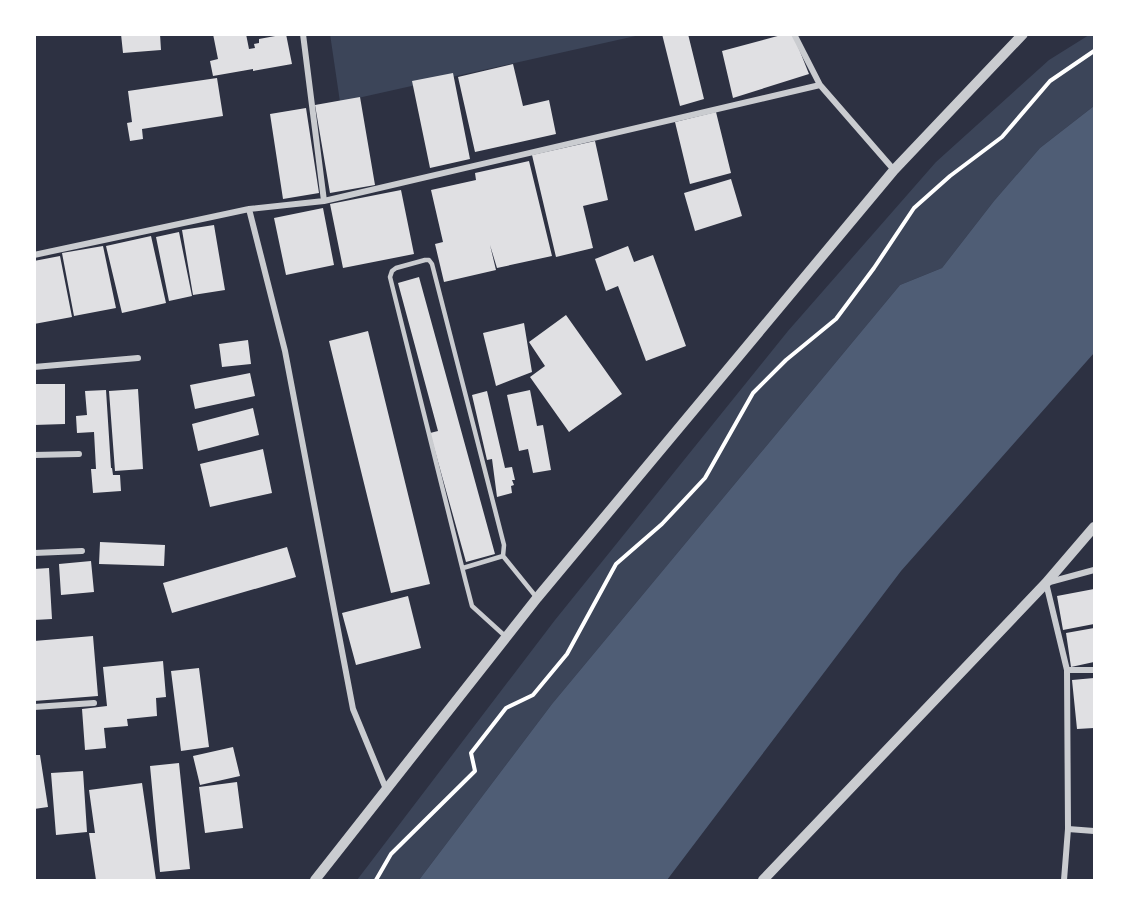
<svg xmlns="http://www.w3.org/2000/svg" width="1129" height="915" font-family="Barlow,sans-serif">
<rect width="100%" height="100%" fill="#2d3142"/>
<path fill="#3c4559" d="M330,34l310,1 -300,67z
M1089,35h5v71l-54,42 -46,53 -52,67 -42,17 -348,419 -133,176h-62l198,-260 233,-289 148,-169 113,-102z"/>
<path fill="#4f5d75" d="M1094,106v247l-193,218 -234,309h-248l133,-176 348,-419 42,-17 52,-67 46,-53z"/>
<path fill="#e0e0e3" d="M121,34h39l1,16 -38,3z
M213,34h33l3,15 6,-1 -1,-4 5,-1v-4l27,-5 6,30 -39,7v-2l-40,7 -3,-15 8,-2z
M662,34h26l16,65 -24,7z
M785,34h8l16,40 -76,24 -11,-47z
M513,64l10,42 26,-6 7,34 -81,18 -17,-75z
M453,73l17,86 -40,9 -18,-87z
M217,78l6,38 -81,13 1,10 -13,2 -3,-18 5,-1 -4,-31z
M360,97l15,88 -45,8 -15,-88z
M306,108l13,85 -36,6 -13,-85z
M716,112l15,61 -41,11 -15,-62z
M595,141l13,59 -25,6 10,42 -37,9 -24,-102z
M529,161l23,95 -55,12 -7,-23 6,25 -52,12 -9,-38 8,-2 -12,-52 45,-10 -1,-7z
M731,179l11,37 -47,15 -11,-38z
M401,190l13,64 -71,14 -13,-64z
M323,208l11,57 -48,10 -12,-57z
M214,225l11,65 -32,5 -11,-65z
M179,232l13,64 -23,5 -13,-64z
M151,236l15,67 -44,10 -16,-67z
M103,246l13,62 -42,8 -12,-63z
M628,246l6,16 19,-7 33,91 -40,15 -28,-75 -12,5 -11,-32z
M60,256l12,61 -38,7v-63z
M419,277l76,277 -29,8 -36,-129 8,-2 -40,-148z
M566,315l56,79 -53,38 -39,-55 15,-11 -16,-24z
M524,323l8,49 -36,14 -13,-53z
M368,331l62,253 -39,9 -62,-252z
M248,340l3,24 -29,3 -3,-23z
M250,373l5,23 -60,13 -5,-24z
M34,384h31v40l-31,1z
M138,389l5,80 -28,2 -6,-80z
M106,390l5,78h1l1,7h7l1,16 -28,2 -2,-24h5l-2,-37 -17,1 -1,-17 11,-1 -2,-24z
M530,390l7,36 6,-1 8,45 -18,3 -5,-24 -9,2 -12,-56z
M487,391l18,77 7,-1 3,13h-3l2,5 -3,1 1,7 -15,4 -5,-38 -5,1 -15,-65z
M253,408l6,27 -61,16 -6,-27z
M263,449l9,44 -62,14 -10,-43z
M100,542l65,3 -1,21 -65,-2z
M287,547l9,30 -124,36 -9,-30z
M91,561l3,31 -33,3 -2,-31z
M49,568l3,51 -18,1v-51z
M1094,589v35l-31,6 -6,-34z
M408,596l13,52 -65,17 -14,-52z
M1094,628v34l-23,5 -5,-34z
M93,636l5,60 -64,5v-60z
M163,661l3,36 -10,1 1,18 -30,3 1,7 -24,2 2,20 -21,2 -3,-41 25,-3 -4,-39z
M199,668l10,79 -28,4 -10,-80z
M1094,678v50l-17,1 -5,-49z
M233,747l7,29 -40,9 -7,-29z
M34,755h6l8,52 -14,2z
M179,763l11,106 -30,3 -10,-106z
M83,771l4,61 -31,3 -5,-62z
M237,782l6,46 -38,5 -6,-46z
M142,783l14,97h-60l-7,-47h6l-6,-43z"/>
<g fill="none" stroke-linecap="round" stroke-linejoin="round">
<path stroke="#fff" stroke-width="4" d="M376,880l15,-26 84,-83 -4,-18 35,-45 27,-13 34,-41 49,-90 46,-40 43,-46 48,-85 33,-33 50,-41 38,-51 40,-60 36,-32 52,-39 48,-56 44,-30"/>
<path stroke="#caccd0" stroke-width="4.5" d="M503,556l34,42
M463,568l40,-12 1,-11 -72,-281 -3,-4h-4l-29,8 -4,3 -2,6 75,302 7,27 33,30"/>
<path stroke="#caccd0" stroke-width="6" d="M303,34l21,167
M794,34l26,51 74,85
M249,209l36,142 68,358 33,80
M34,255l215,-46 75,-8 496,-116
M34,367l104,-9
M34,455l45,-1
M34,553l48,-2
M1067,670h27
M34,707l60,-4
M1068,829l26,2
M1064,880l4,-51 -1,-159 -21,-87 48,-13"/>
<path stroke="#caccd0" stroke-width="10" d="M315,880l222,-282 357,-428 129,-136
M763,880l283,-297 48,-56"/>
</g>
<rect width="1129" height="915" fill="none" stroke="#ffffff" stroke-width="72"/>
</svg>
